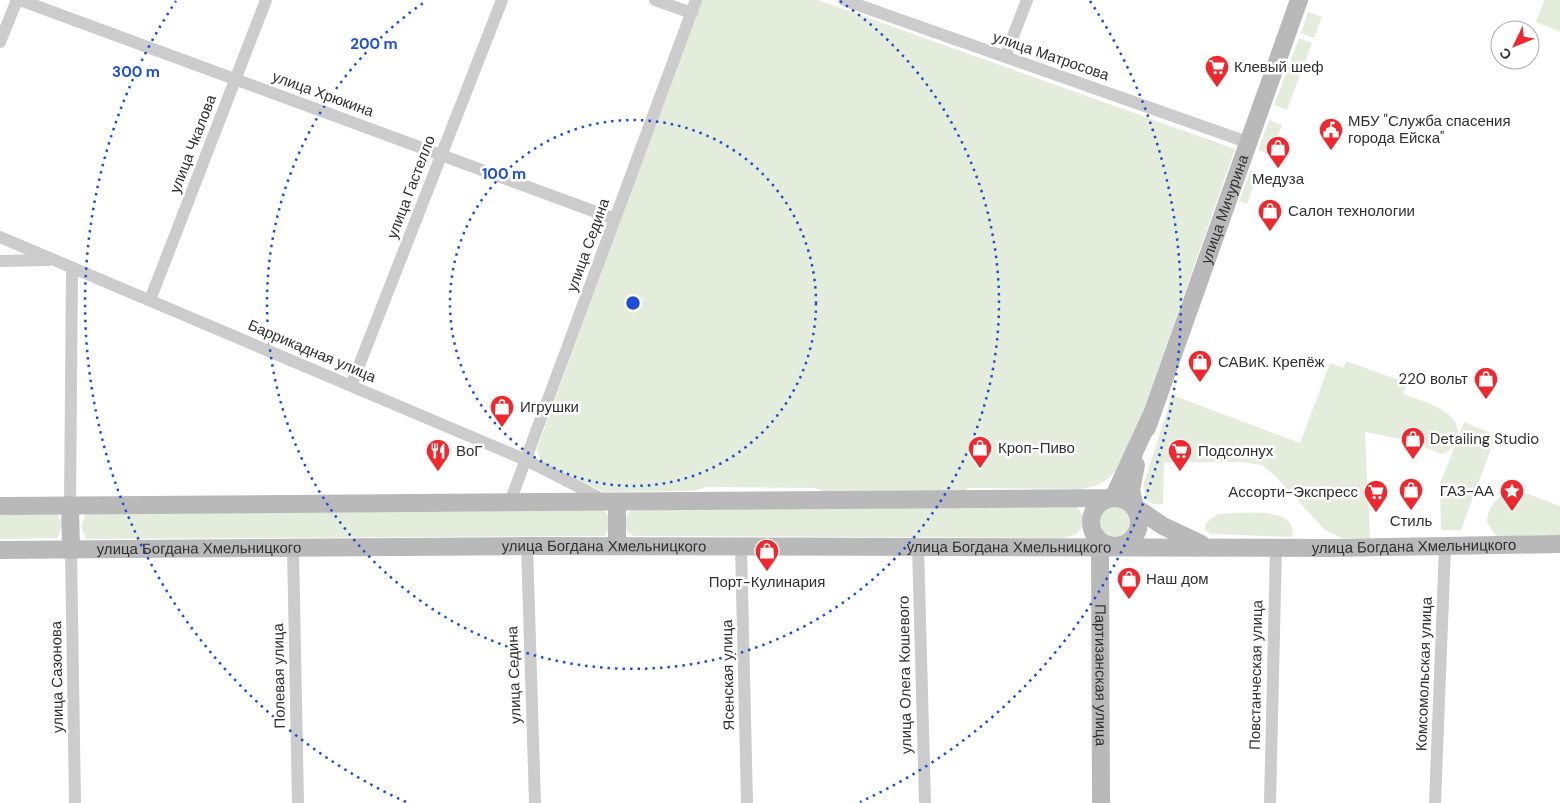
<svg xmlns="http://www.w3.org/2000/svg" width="1560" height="803" font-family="'DM Sans',sans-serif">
<rect width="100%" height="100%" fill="#fff"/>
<path fill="#e4eddc" d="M701,0h117l417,149 -106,303c-13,21 -22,34 -49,37l-112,-1 -4,4 -135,1 -14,-5 -108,-1 -14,4 -89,1 -63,-29 -4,-14z
M1544,0h16v32l-24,-10z
M1308,12l14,5 -8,21 -13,-5z
M1299,38l13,5 -25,67 -13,-5z
M1269,120l13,5 -11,30 -13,-5z
M1251,170l7,3 -11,31 -8,-3z
M1346,361l61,22 -4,11c19,7 65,18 53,47 -3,6 -7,11 -14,13l-36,-14 -41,-8 5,106h-29l-16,-8 -52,-56 -11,-9 -21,-3h-77l-1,42h-10l-8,-6 -1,-15 28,-88 128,48 30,-80 13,5z
M1464,422l32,13 -35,95h-20l-1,-46z
M1517,490l43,16v34l-62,-1 -11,-17c0,-17 14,-29 30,-32z
M1099 521a16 16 0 1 1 32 0a16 16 0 1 1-32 0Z
M1077,507l6,8 -1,13 -7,7 -12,3 -429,-2 -7,-4 -2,-12 3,-7 6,-4z
M604,510c7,8 8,19 0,26l-518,3 -5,-13 5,-13z
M58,513l4,11 -4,14 -58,1v-25z
M1218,514c19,0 75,-9 75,19l-2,4 -80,-3 -6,-4 1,-7z"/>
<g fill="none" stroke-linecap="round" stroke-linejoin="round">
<path stroke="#ccc" stroke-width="12" d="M20,0l595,219
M655,0l37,13
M844,0l403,142
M0,42l17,-42
M1005,57l22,-57
M0,237l526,223 80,41
M0,261l49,-1
M150,300l116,-300
M351,386l151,-386
M510,502l186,-502
M70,505l2,-237
M527,546l8,257
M741,546l6,257
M918,546l7,257
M293,548l5,255
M71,550l4,253
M1270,803l6,-255
M1435,803l10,-256"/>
<g stroke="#b9b9b9" stroke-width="18">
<path id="s1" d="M1147,428l152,-428"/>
<path d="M1136,465l-5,25 4,17 28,19 38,18"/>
<circle cx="1115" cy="522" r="24"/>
<path d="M70,505l1,45"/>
<path d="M0,506l1113,-8 37,-80"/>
<path d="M617,546v-44"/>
<path id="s2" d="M1100,546l1,257"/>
<path id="s3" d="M0,550l527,-4 805,2 228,-4"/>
</g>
</g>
<g fill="none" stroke="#1d4ed8" stroke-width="2.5" stroke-dasharray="2.5 5">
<circle cx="633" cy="303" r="183"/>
<path d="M840 1A366 366 0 1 1 426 1"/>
<path d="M406 802A548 548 0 0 1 176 1M1090 1A548 548 0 0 1 860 802"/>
</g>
<defs>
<symbol id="supermarket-pin" viewBox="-11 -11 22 30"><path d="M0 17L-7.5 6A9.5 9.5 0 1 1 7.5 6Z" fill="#f0272c" stroke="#fff"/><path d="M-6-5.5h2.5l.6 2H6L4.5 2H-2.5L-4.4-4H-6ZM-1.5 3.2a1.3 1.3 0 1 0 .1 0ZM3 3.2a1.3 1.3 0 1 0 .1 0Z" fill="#fff"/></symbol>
<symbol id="civic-pin" viewBox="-11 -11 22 30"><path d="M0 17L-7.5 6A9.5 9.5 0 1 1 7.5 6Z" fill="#f0272c" stroke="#fff"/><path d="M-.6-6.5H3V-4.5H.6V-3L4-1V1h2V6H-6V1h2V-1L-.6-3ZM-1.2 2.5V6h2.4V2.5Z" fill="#fff"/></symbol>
<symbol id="shop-pin" viewBox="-11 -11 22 30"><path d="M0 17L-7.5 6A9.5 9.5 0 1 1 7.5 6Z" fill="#f0272c" stroke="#fff"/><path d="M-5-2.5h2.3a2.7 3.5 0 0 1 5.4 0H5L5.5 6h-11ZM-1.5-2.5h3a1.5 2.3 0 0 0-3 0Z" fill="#fff"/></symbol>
<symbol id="restaurant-pin" viewBox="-11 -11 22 30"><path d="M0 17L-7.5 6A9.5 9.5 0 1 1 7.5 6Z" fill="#f0272c" stroke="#fff"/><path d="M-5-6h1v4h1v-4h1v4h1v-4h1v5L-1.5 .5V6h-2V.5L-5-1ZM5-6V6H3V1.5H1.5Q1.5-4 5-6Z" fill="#fff"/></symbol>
<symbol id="sight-pin" viewBox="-11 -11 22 30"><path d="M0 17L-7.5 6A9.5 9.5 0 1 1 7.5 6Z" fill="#f0272c" stroke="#fff"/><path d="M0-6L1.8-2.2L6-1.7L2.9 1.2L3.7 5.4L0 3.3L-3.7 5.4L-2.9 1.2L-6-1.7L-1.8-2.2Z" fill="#fff"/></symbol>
</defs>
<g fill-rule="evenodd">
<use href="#supermarket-pin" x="1203" y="53" width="28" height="38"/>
<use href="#civic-pin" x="1317" y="116" width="28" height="38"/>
<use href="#shop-pin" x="1264" y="134" width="28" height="38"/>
<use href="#shop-pin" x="1256" y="197" width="28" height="38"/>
<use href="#shop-pin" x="1186" y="348" width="28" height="38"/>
<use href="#shop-pin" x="1472" y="365" width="28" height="38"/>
<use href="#shop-pin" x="488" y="393" width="28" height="38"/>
<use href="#shop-pin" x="1399" y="425" width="28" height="38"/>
<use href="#shop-pin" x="966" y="434" width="28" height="38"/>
<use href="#restaurant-pin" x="424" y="437" width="28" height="38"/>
<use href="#supermarket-pin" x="1166" y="437" width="28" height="38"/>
<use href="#shop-pin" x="1397" y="476" width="28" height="38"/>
<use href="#sight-pin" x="1498" y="477" width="28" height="38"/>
<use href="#supermarket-pin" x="1362" y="478" width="28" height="38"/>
<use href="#shop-pin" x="753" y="537" width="28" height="38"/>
<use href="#shop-pin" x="1115" y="565" width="28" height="38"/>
</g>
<g text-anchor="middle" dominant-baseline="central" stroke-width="5" stroke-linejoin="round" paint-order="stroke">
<g font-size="15" fill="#2f2f2f" stroke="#fff">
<text transform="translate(1051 56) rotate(19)">улица Матросова</text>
<text transform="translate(323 94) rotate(20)">улица Хрюкина</text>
<text transform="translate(193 144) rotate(-69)">улица Чкалова</text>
<text transform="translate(411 187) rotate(-69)">улица Гастелло</text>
<text stroke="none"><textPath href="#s1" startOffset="232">улица Мичурина</textPath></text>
<text transform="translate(588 245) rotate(-70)">улица Седина</text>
<text transform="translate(312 351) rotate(23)">Баррикадная улица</text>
<text stroke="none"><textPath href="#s3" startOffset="604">улица Богдана Хмельницкого</textPath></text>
<text stroke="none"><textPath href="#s3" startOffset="1009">улица Богдана Хмельницкого</textPath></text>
<text stroke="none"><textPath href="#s3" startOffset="1414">улица Богдана Хмельницкого</textPath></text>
<text stroke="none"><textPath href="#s3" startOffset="199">улица Богдана Хмельницкого</textPath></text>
<text transform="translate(1424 674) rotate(-88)">Комсомольская улица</text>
<text transform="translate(514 675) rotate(-92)">улица Седина</text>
<text transform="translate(728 675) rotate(-91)">Ясенская улица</text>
<text transform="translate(905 675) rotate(-91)">улица Олега Кошевого</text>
<text stroke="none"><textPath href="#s2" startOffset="129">Партизанская улица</textPath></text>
<text transform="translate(1256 675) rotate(-89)">Повстанческая улица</text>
<text transform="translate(279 676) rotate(-91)">Полевая улица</text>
<text transform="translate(57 677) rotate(-91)">улица Сазонова</text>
</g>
<g font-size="15" fill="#2f2f2f" stroke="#fff" text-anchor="start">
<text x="1234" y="67">Клевый шеф</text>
<text x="1348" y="121">МБУ "Служба спасения<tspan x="1348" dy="17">города Ейска"</tspan></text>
<text x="1278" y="179" text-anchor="middle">Медуза</text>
<text x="1288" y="211">Салон технологии</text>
<text x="1218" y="362">САВиК. Крепёж</text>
<text x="1468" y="379" text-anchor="end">220 вольт</text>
<text x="520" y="407">Игрушки</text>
<text x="1430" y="439">Detailing Studio</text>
<text x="998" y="448">Кроп-Пиво</text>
<text x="456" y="451">ВоГ</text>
<text x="1198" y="451">Подсолнух</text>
<text x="1494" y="491" text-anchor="end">ГАЗ-АА</text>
<text x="1358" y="492" text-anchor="end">Ассорти-Экспресс</text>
<text x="1411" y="521" text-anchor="middle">Стиль</text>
<text x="1146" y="579">Наш дом</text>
<text x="767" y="582" text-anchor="middle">Порт-Кулинария</text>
</g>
</g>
<circle cx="633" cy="303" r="8" fill="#1d4ed8" stroke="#fff" stroke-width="2.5"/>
<g font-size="15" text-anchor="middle" font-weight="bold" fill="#1d4ed8" stroke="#fff" stroke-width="5" stroke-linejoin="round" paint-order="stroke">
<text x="374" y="49">200 m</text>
<text x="136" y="77">300 m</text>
<text x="504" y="179">100 m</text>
</g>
<g transform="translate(1515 45) rotate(227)"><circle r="24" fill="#ffffff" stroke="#acacac"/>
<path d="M0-4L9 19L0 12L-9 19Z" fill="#f0272c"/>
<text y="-8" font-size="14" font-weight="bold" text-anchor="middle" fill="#2f2f2f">С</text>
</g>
</svg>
